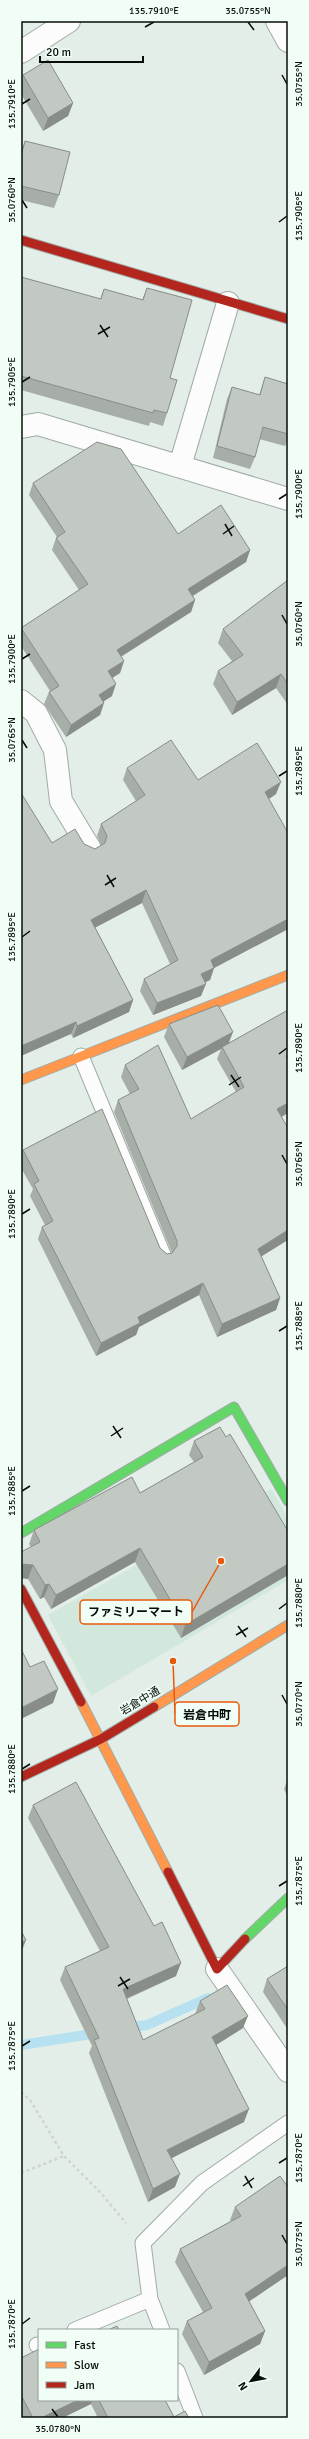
<svg xmlns="http://www.w3.org/2000/svg" width="309" height="2439" font-family="Signika,'Noto Sans JP',sans-serif">
<rect width="100%" height="100%" fill="#e2eee7"/>
<path fill="#d2e8dc" d="M271,1489l17,29v62l-197,116 -43,-81z"/>
<g fill="none" stroke-linecap="round" stroke-linejoin="round">
<path stroke="#b7e1f1" stroke-width="10" d="M126,2028l21,-3 61,-27
M21,2045l77,-12"/>
<defs>
<path id="lane" d="M81,1056l83,201
M75,2330l75,-31
M162,2330l-12,-31 -7,-56 59,-60 86,-60
M37,2345h2
M177,2371l18,47"/>
<path id="street" d="M277,21l11,20
M21,52l48,-31
M21,427l17,-3 250,75
M180,466l48,-163
M21,701l15,12 19,37 6,51 29,48
M217,1969l71,102"/>
<path id="fast" d="M21,1533l213,-126 54,94
M245,1939l43,-41"/>
<path id="slow" d="M21,1080l267,-105
M81,1702l87,170
M154,1707l134,-82"/>
<path id="jam" d="M21,240l267,79
M21,1589l60,113
M21,1777l80,-38 53,-32
M168,1872l49,97 28,-30"/>
</defs>
<use href="#lane" stroke="#a1aba6" stroke-width="17"/>
<use href="#street" stroke="#a1aba6" stroke-width="24"/>
<use href="#fast" stroke="#a1aba6" stroke-width="11"/>
<use href="#slow" stroke="#a1aba6" stroke-width="11"/>
<use href="#jam" stroke="#a1aba6" stroke-width="11"/>
<path stroke="#d0d4d2" stroke-width="2.5" stroke-dasharray="3 3" stroke-linecap="butt" d="M21,2092l9,8 34,56 36,36 26,31
M21,2173l43,-17"/>
<use href="#lane" stroke="#fbfcfb" stroke-width="15"/>
<use href="#street" stroke="#fbfcfb" stroke-width="22"/>
<use href="#fast" stroke="#63d668" stroke-width="9"/>
<use href="#slow" stroke="#ff974d" stroke-width="9"/>
<use href="#jam" stroke="#b3261e" stroke-width="9"/>
</g>
<path fill="#a7ada7" d="M23,75l50,28 -5,13 -25,15 -22,-37v-15z
M25,141l34,54 -5,13 -33,-8v-49z
M21,277l79,22 4,-10 38,11 5,-12 23,90 -3,35 -4,13 -13,-4 -1,4 -128,-36z
M265,377l23,7v55l-3,7 -26,-7 -4,18 -5,12 -37,-11 14,-59 5,-12 27,8z
M33,483l145,51 72,16 -4,12 -53,34 2,4 -4,12 -70,45 3,4 -4,12 -8,5v18l-8,5 -4,14 -34,22 -22,-33 5,-12 1,-1 -29,-45v-18l58,-38 -27,-40 4,-12 1,-1 -28,-42z
M288,580v125l-12,-17 -44,27 -19,-31 5,-13 14,-10 -14,-18 5,-14z
M127,768l149,26 -7,5 19,34v96l-74,39 -4,12 -5,2 -4,14 -48,19 -13,-24 4,-12 26,-15 -28,-61 -47,24 38,73 -4,12 -56,26 -2,-4 -19,-191 32,1 11,5 6,-4 -4,-9 4,-12 35,-23 -13,-21z
M288,1010v103l-6,4 -21,139 19,42 -4,12 -59,27 -18,-42 -60,32 -3,8 -40,21 -58,-117 4,-12 3,-2 -15,-29 3,-7 -12,-21v-13l2,-5 144,104 5,-1 -58,-141 4,-12 12,-6 -9,-17 4,-12 66,54 45,-27 -19,-33 4,-10 -39,21 -18,-33 5,-13 60,19z
M226,1437l62,94v44l-107,63 -46,-76 -84,47 -7,-12 -4,2 -12,-20 -7,-1v-26l10,-5 -2,-3 5,-14 106,-37 54,-31 -5,-7 5,-14z
M288,1778v20l-4,-9z
M33,1805l143,171 -49,23 16,41 52,-26 5,-13 43,27 -27,17 28,77 -73,36 4,29 -27,15 -59,-149 3,-7 -32,-66 5,-13 35,-16 -72,-133z
M288,1966v64l-25,-38 4,-13z
M288,2187v88l-39,26 16,30 -5,13 -56,31 -22,-41 5,-13 16,-9 -28,-50 5,-13 51,-28 -1,-1 5,-13z
M21,2358l18,42h126l9,17 15,1h-91l-7,-14 -29,14h-40l-1,-2z"/>
<path fill="#888d88" d="M73,103l-5,13 -25,15 5,-13z
M250,550l-4,12 -62,39 4,-12z
M195,600l-4,12 -79,50 5,-12z
M124,661l-4,12 -16,10 4,-12z
M281,674l-5,14 -44,27 5,-13z
M116,684l-4,12 -17,11 4,-12z
M104,703l-4,12 -34,22 5,-12z
M281,782l-5,12 -15,10 4,-12z
M146,890l-4,13 -55,29 4,-12z
M288,919v10l-74,39 -4,12 -14,7 5,-13 10,-14z
M206,984l-5,12 -48,19 4,-12z
M133,1000l-4,12 -56,26 4,-12z
M76,1022l-5,12 -50,22v-10z
M233,1032l-5,13 -6,2 -1,2 -39,21 5,-13z
M288,1103v10l-15,8 4,-12z
M288,1230v10l-34,21 4,-12z
M203,1283l-4,12 -60,32 -3,8 -40,21 5,-13 37,-26z
M280,1298l-4,12 -59,27 5,-13z
M140,1548l-5,14 -84,47 5,-14z
M21,1564l12,1 -5,14 -7,-1z
M288,1564v11l-107,63 4,-13z
M49,1584l-5,13 -4,2 5,-14z
M58,1689l-5,14 -32,16v-11z
M26,1940l-5,13v-10z
M181,1963l-5,13 -58,26 5,-13z
M248,2016l-5,12 -35,22 4,-13z
M249,2109l-5,13 -82,41 5,-13z
M180,2174l-5,13 -27,15 5,-13z
M288,2265v10l-47,32 4,-13z
M265,2331l-5,13 -56,31 5,-13z
M78,2400h14l-1,4 -29,14h-21z"/>
<path fill="#c2c9c2" stroke="#888d88" d="M48,60l25,43 -25,15 -25,-43z
M25,141l45,11 -11,43 -38,-9v-30z
M21,277l80,22 3,-10 39,11 4,-12 45,12 -22,78 7,2 -10,33 -13,-3 -1,3 -132,-37z
M265,377l23,7v50l-25,-7 -8,30 -38,-11 15,-59 28,8z
M97,442l24,7 57,85 43,-29 29,45 -62,39 7,11 -78,50 7,11 -16,10 8,13 -17,11 5,8 -33,22 -22,-33 10,-6 -38,-58 67,-44 -32,-46 9,-6 -32,-49z
M288,580v104l-7,-10 -44,28 -19,-31 25,-16 -20,-26z
M171,740l27,40 59,-37 24,39 -16,10 23,41v86l-77,41 3,8 -13,6 5,10 -49,19 -13,-24 34,-19 -32,-70 -55,30 42,80 -56,26 -1,-4 -55,24v-253l31,50 23,-14 9,15 11,5 10,-6 2,-7 -6,-12 44,-29 -18,-27z
M218,1005l15,27 -46,25 -18,-33z
M288,1010v45l-2,1 2,3v44l-11,6 11,19v102l-30,19 22,49 -58,26 -19,-41 -65,34 2,6 -39,20 -59,-116 11,-6 -19,-37 5,-3 -16,-31 79,-41 58,139 7,6 5,-1 5,-7v-5l-59,-141 21,-11 -14,-24 33,-20 33,74 53,-32 -22,-40z
M220,1427l6,10 4,-3 58,97v33l-103,61 -45,-77 -84,47 -7,-11 -4,1 -12,-20 -12,-1v-12l19,-10 -6,-12 98,-53 8,16 63,-36 -9,-16z
M21,1649l9,18 14,-6 14,28 -37,19z
M76,1782l78,144 8,-4 19,41 -58,26 20,51 62,-31 -5,-8 27,-16 21,31 -36,21 37,72 -82,41 13,24 -27,15 -59,-149 5,-2 -34,-71 44,-20 -76,-142z
M21,1931l5,9 -5,3z
M288,1966v44l-21,-31z
M280,2176l8,11v78l-43,29 20,37 -56,31 -22,-41 25,-13 -32,-59 61,-33 -6,-9z
M117,2326l2,4h-11z
M39,2349v51h39l-37,18h-8l-12,-23v-37z
M99,2400h66l9,17 11,-6 4,7h-81z"/>
<path fill="none" stroke="#070e0a" stroke-width="1.5" d="M248,22l6,8M145,27l9,-5M282,75l5,9M22,104l8,-5M22,200l5,8M279,222l8,-6M100,325l8,12M98,334l12,-7M22,382l8,-5M279,499l8,-5M225,524l7,12M223,534l11,-8M282,615l5,9M22,659l8,-5M22,740l5,8M279,776l8,-5M107,875l7,12M105,885l11,-7M22,937l8,-6M279,1054l8,-6M231,1075l8,12M229,1085l12,-8M282,1155l5,9M22,1214l8,-5M279,1331l8,-5M113,1426l8,12M111,1436l12,-8M22,1491l8,-5M279,1609l8,-6M238,1626l8,11M236,1635l12,-7M282,1695l5,9M22,1769l8,-5M279,1886l8,-5M120,1977l8,12M118,1986l12,-7M22,2046l8,-5M279,2163l8,-5M245,2176l7,12M243,2186l11,-8M282,2235l5,9M22,2324l8,-6M52,2409l6,8"/>
<g text-anchor="middle" dominant-baseline="central" stroke-width="3.5" stroke-linejoin="round" paint-order="stroke">
<g font-size="11" fill="#070e0a" stroke="#f0fef6">
<text transform="translate(140 1701) rotate(-31)">岩倉中通</text>
</g>
</g>
<path fill="none" stroke="#e8590c" stroke-width="1.5" d="M221 1561L192 1612M173 1661L175 1714"/>
<g fill="#e8590c" stroke="#f0fef6" stroke-width="1.5">
<circle cx="221" cy="1561" r="4"/>
<circle cx="173" cy="1661" r="4"/>
</g>
<g fill="#f0fef6" stroke="#e8590c" stroke-width="1.5">
<rect x="80" y="1600" width="112" height="24" rx="4"/>
<rect x="175" y="1702" width="64" height="24" rx="4"/>
</g>
<g font-size="12" text-anchor="middle" font-weight="bold" fill="#070e0a">
<text x="136" y="1616">ファミリーマート</text>
<text x="207" y="1719">岩倉中町</text>
</g>
<rect width="309" height="2439" fill="none" stroke="#f0fef6" stroke-width="44"/>
<rect x="38" y="2329" width="140" height="72" fill="#f0fef6" stroke="#939e98"/>
<rect x="46" y="2342" width="20" height="6" fill="#63d668" stroke="#939e98"/>
<text x="74" y="2349" font-size="12" fill="#070e0a">Fast</text>
<rect x="46" y="2362" width="20" height="6" fill="#ff974d" stroke="#939e98"/>
<text x="74" y="2369" font-size="12" fill="#070e0a">Slow</text>
<rect x="46" y="2382" width="20" height="6" fill="#b3261e" stroke="#939e98"/>
<text x="74" y="2389" font-size="12" fill="#070e0a">Jam</text>
<g transform="translate(251 2381) rotate(238)" stroke="#f0fef6" stroke-width="3" paint-order="stroke">
<path d="M0-3L7 15L0 10L-7 15Z" fill="#070e0a"/>
<text y="-6" font-size="11" font-weight="bold" text-anchor="middle" fill="#070e0a">N</text>
</g>
<path d="M40 56v6h103v-6" fill="none" stroke="#070e0a" stroke-width="2"/>
<text x="46" y="56" font-size="12" fill="#070e0a" stroke="#f0fef6" stroke-width="3" paint-order="stroke">20 m</text>
<rect x="22" y="22" width="265" height="2395" fill="none" stroke="#070e0a" stroke-width="1.5"/>
<g font-size="10" text-anchor="middle" fill="#070e0a">
<text x="154" y="14">135.7910°E</text>
<text x="248" y="14">35.0755°N</text>
<text transform="translate(298 84) rotate(-90)" y="4">35.0755°N</text>
<text transform="translate(11 104) rotate(-90)" y="4">135.7910°E</text>
<text transform="translate(11 200) rotate(-90)" y="4">35.0760°N</text>
<text transform="translate(298 216) rotate(-90)" y="4">135.7905°E</text>
<text transform="translate(11 382) rotate(-90)" y="4">135.7905°E</text>
<text transform="translate(298 494) rotate(-90)" y="4">135.7900°E</text>
<text transform="translate(298 624) rotate(-90)" y="4">35.0760°N</text>
<text transform="translate(11 659) rotate(-90)" y="4">135.7900°E</text>
<text transform="translate(11 740) rotate(-90)" y="4">35.0765°N</text>
<text transform="translate(298 771) rotate(-90)" y="4">135.7895°E</text>
<text transform="translate(11 937) rotate(-90)" y="4">135.7895°E</text>
<text transform="translate(298 1048) rotate(-90)" y="4">135.7890°E</text>
<text transform="translate(298 1164) rotate(-90)" y="4">35.0765°N</text>
<text transform="translate(11 1214) rotate(-90)" y="4">135.7890°E</text>
<text transform="translate(298 1326) rotate(-90)" y="4">135.7885°E</text>
<text transform="translate(11 1491) rotate(-90)" y="4">135.7885°E</text>
<text transform="translate(298 1603) rotate(-90)" y="4">135.7880°E</text>
<text transform="translate(298 1704) rotate(-90)" y="4">35.0770°N</text>
<text transform="translate(11 1769) rotate(-90)" y="4">135.7880°E</text>
<text transform="translate(298 1881) rotate(-90)" y="4">135.7875°E</text>
<text transform="translate(11 2046) rotate(-90)" y="4">135.7875°E</text>
<text transform="translate(298 2158) rotate(-90)" y="4">135.7870°E</text>
<text transform="translate(298 2244) rotate(-90)" y="4">35.0775°N</text>
<text transform="translate(11 2324) rotate(-90)" y="4">135.7870°E</text>
<text x="58" y="2432">35.0780°N</text>
</g>
</svg>
